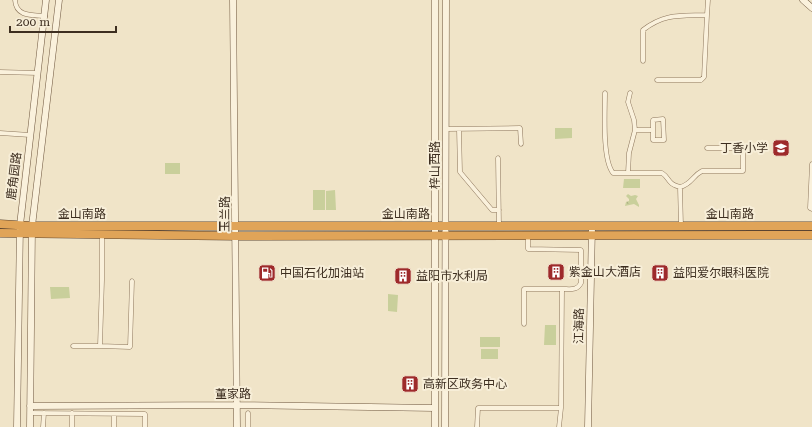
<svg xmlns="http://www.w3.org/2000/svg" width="812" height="427" font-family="'Roboto Serif','Noto Sans SC',serif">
<defs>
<pattern id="forest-crowns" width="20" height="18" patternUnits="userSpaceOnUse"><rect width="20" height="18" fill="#c9cf9b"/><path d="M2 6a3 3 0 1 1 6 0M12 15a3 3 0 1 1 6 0" fill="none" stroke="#aeb285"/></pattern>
</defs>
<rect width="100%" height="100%" fill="#f0e4c8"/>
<path fill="#c9cf9b" d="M555,128h17v10l-17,1z
M165,163h15v11h-15z
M624,179h16v9h-17z
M313,190h12v20h-12z
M335,190l1,20h-10v-19z
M50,287h19l1,11 -19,1z
M388,294l10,1 -1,17 -9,-1z
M545,325h11v20h-12z
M480,337h20v10h-20z
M481,349h17v10h-17z"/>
<path fill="url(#forest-crowns)" d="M628,194l3,2 4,-1 3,1 -2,3 3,6v2l-5,-3 -9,2 1,-4 3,-1v-2l-3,-3z"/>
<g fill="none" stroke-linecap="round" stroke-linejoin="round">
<defs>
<path id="street" d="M15,0c1,17 17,15 30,16
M643,61v-31c22,-17 38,-14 64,-15l1,-15
M0,72l38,1
M657,80h44l3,-3 3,-62
M605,93c0,19 -3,66 8,80h49c8,5 5,11 18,14
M446,129l74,-1 1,16
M459,129l1,43 32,38h7
M635,130h18v10h11l-1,-21 -10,1v10
M0,133l30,2
M498,158l1,68
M812,164l-2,44 2,1
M628,173l1,-20 6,-23 -1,-10 -6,-18 2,-9
M681,226l-1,-39c12,-3 12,-11 22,-16h41v-23h-36
M528,235v14l53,1v33c-4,8 -11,6 -19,6l-1,119
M524,324v-35h38
M73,346h27l2,-66v-45
M100,346l30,1 2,-66
M30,413l115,1v13
M248,413v14
M43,427l1,-14
M72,427v-14
M114,427v-13
M477,427l1,-19h83l-2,19"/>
<path id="secondary" d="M233,0l4,427
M803,0l9,8
M30,406l207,-1 198,3
M17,427l3,-202 26,-225
M30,427l2,-201 27,-226
M435,427v-427
M445,427l1,-427
M588,427l4,-201"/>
<path id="highway" d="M0,224l32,2h780
M0,233l236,3 576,-1"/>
</defs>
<use href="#street" stroke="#8d765c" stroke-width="5"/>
<use href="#secondary" stroke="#6f573f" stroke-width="7"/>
<use href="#highway" stroke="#5b4430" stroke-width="9"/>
<use href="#street" stroke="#faf1dc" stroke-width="4"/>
<use href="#secondary" stroke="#faf1dc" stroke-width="6"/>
<use href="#highway" stroke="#e0a458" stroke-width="8"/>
</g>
<defs>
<symbol id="school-square" viewBox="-11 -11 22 22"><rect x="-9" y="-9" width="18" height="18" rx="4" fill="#9e2a2b" stroke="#f7eed8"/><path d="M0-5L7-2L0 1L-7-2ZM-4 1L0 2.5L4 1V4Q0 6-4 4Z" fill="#fff"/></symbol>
<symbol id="building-square" viewBox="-11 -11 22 22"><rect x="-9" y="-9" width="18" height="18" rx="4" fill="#9e2a2b" stroke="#f7eed8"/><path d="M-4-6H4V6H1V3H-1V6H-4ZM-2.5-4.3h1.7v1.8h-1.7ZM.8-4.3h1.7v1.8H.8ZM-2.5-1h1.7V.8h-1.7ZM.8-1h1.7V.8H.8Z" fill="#fff"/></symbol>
<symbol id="fuel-square" viewBox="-11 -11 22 22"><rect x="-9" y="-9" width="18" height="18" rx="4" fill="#9e2a2b" stroke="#f7eed8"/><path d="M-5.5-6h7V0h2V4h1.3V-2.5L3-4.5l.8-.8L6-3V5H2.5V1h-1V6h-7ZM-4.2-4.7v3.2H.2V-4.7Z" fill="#fff"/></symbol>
</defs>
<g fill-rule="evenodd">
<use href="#school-square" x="771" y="138" width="20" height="20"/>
<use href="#building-square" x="546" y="262" width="20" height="20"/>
<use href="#fuel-square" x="257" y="263" width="20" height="20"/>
<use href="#building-square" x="650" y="263" width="20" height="20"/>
<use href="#building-square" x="393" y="266" width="20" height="20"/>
<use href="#building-square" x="400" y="374" width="20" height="20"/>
</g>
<g text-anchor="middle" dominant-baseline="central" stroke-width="4" stroke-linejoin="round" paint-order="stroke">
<g font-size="12" fill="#3d2e20" stroke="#f7eed8" text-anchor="start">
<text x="768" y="148" text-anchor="end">丁香小学</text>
<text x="569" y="272">紫金山大酒店</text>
<text x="280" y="273">中国石化加油站</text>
<text x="673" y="273">益阳爱尔眼科医院</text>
<text x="416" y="276">益阳市水利局</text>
<text x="423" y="384">高新区政务中心</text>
</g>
<g font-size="12" fill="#3d2e20" stroke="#f7eed8">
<text transform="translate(435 165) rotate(-90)">梓山西路</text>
<text transform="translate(14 176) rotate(-83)">鹿角园路</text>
<text x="82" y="214">金山南路</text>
<text transform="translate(225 214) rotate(-90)">玉兰路</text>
<text x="406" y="214">金山南路</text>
<text x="730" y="214">金山南路</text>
<text transform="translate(579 326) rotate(-89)">江海路</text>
<text x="233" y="394">董家路</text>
</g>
</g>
<path d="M10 26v6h106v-6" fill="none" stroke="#3d2e20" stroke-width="2"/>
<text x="16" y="26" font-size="12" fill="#3d2e20" stroke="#f7eed8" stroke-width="3" paint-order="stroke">200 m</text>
</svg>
